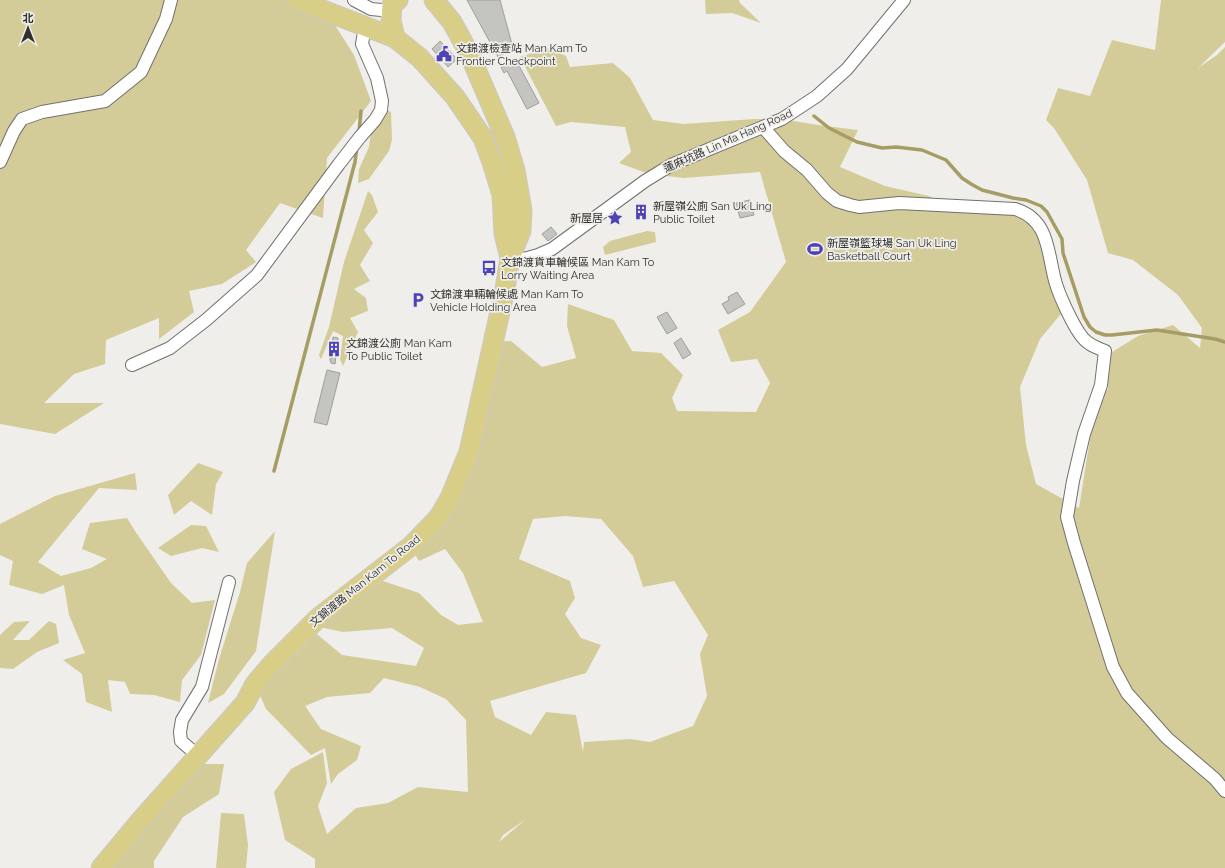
<svg xmlns="http://www.w3.org/2000/svg" width="1225" height="868" font-family="Raleway,'Noto Sans SC',sans-serif">
<rect width="100%" height="100%" fill="#efeeea"/>
<path fill="#d3cc99" fill-rule="evenodd" d="M0,0h319l35,55 17,46 -44,57 -4,60 -43,-15 -34,47 10,12 -34,22 -33,7 5,21 -35,27v-21l-53,22 -1,24 -31,10 -30,29h60l-49,31 -55,-10z
M705,0h34l1,3 21,20 -29,-10 -26,1z
M1161,0h64v42l-27,26 19,-13 8,-8v821h-910v-9l-30,-19 -11,-48 17,-23 32,-17 4,31 -9,23 9,28 29,-26 32,-5 30,-16 50,5 -2,-72 -20,-21 -26,-12 -36,-9 -14,15 -43,4 -22,9 16,23 40,17 -4,14 -19,14 -7,10 -6,-36 -14,7 -45,-46 -11,-25 51,-59 36,30 74,11 8,-18 -32,-20 -49,4 -28,-6 62,-47 42,14 22,22 17,10 25,-3 -20,-49 -18,-24 -26,12 -6,-10 43,-50 40,-159 15,-1 31,26 34,-9 -9,-32 1,-22 46,16 18,31 29,2 22,22 -11,23 5,13 79,1 14,-29 -13,-24 -26,3 -13,-32 32,-18 36,-50 -26,-90 -76,6 -35,-4 -30,-11 12,-11 -6,-25 -54,-5 -15,4 -36,-69 27,-9 19,8 4,11 43,-4 17,15 23,42 31,4 70,-5h28l36,6 40,5 -18,37 45,19 44,10 10,6 67,5 30,14 29,88 -25,30 -20,48 6,58 10,39 43,24 17,-107 12,-12 -4,-32 34,-21 35,-11 27,23 2,-20 -24,-33 -45,-35 -25,-7 -21,-73 -33,-52 -8,-8 12,-32 32,8 22,-56 43,10zM565,516l36,3 32,37 10,31 31,-6 34,54 -8,19 7,42 -14,30 -43,16 -20,-3 -46,3 -1,10 -7,-37 -30,-3 -15,23 -36,-18 -5,-16 96,-28 15,-28 -20,-7 -16,-24 10,-16 -5,-17 -51,-22 14,-40zM526,819l-27,23 4,-7z
M375,105l16,7 1,28 -3,11 -20,28 -11,4 1,-14 10,-22z
M368,191l4,4 6,17 -14,18 9,13 -13,22 10,16 -16,8 12,9 2,13 -18,7 8,14 -15,34 -3,-7 3,-23 -10,-5 -12,28 -2,-4 10,-28 15,-65z
M647,231l8,1 1,10 -51,13 -2,-8 7,-6z
M198,463l25,9 -7,12 -4,31 -21,-14 -17,14 -6,-20z
M135,473l2,17 -38,-2 -61,74 23,14 30,-8 16,-9 -25,-10 8,-26 37,-5 8,13 36,52 21,20 23,-3 -14,55 -19,25 -2,22 -26,-7 -24,-1 -5,-12 -17,-2 4,32 -26,-10 -4,-28 -19,-14 22,-7 -16,-38 -5,-30 -22,9 -33,-9 4,-24 -13,-6v-31l55,-28z
M191,525l15,1 13,26 -17,-4 -31,8 -13,-8z
M275,531l-19,120 -32,43 -16,9 11,-44 21,-67 7,-29z
M30,621l-17,19h16l20,-19 7,3 3,19 -22,9 -24,17 -13,-1v-33l14,-13z
M189,764h35l-5,30 -36,23 -29,44v7h-52z
M221,813l23,1 4,31 -2,23h-30z"/>
<g fill="none" stroke-linecap="round" stroke-linejoin="round">
<path stroke="#a69d64" stroke-width="3.5" d="M814,116l15,12 28,14 25,6 14,-1 26,3 24,10 16,18 9,6 11,6 31,8 13,2 15,6 6,6 15,27 1,14 21,64 6,10 6,5 9,3h7l45,-5 58,9 10,3
M359,132l2,-21
M274,471l81,-309 2,-16"/>
</g>
<path fill="#c4c4c0" stroke="#9f9e9a" d="M467,0h33l13,48 -15,9z
M440,41l17,18 -9,8 -16,-18z
M516,60l23,43 -12,6 -20,-38 -3,2 -3,-6z
M750,200l4,15 -14,3 -4,-15z
M643,208l3,3 -7,6 -3,-4z
M551,227l6,7 -9,7 -6,-7z
M737,292l8,12 -17,10 -6,-10 7,-4 -1,-3z
M667,312l10,16 -10,6 -10,-17z
M333,337l5,1 -3,26 -4,-1 -1,-3z
M681,338l10,16 -8,5 -9,-16z
M327,370l13,3 -13,52 -13,-3z"/>
<g fill="none" stroke-linecap="round" stroke-linejoin="round">
<defs>
<path id="minor" d="M354,0l17,9 21,2
M763,127l21,24 23,19 20,23 10,8 13,4 9,2 40,-4 116,6c36,11 32,46 41,75 4,13 20,49 30,57 5,5 12,7 19,10l-4,34 -17,49 -11,47 -6,36 7,26 39,124 14,26 40,45 48,41 10,12
M0,162l14,-31 8,-12 20,-7 63,-11 36,-29 25,-53 5,-19
M509,263l29,-8 14,-6 93,-68 26,-16 111,-46 35,-23 30,-27 57,-69
M132,365l38,-17 36,-28 51,-45 82,-111 21,-27 15,-17 6,-10 1,-9 -5,-23 -15,-34 2,-12 7,-3
M197,755l-16,-14 -1,-9 2,-12 20,-33 27,-105"/>
<path id="primary" d="M297,0l98,38 25,20 35,39 28,41 9,24 10,33 2,39 6,24
M395,38l-4,-18 1,-15 6,-5
M101,868l40,-48 104,-117 10,-19 17,-20 46,-46 93,-72 28,-29 11,-19 19,-46 36,-163 5,-31 11,-27 1,-21 -7,-40 -10,-33 -36,-84 -17,-31 -18,-22"/>
</defs>
<use href="#minor" stroke="#71706c" stroke-width="14"/>
<use href="#primary" stroke="#c9c9c9" stroke-width="21"/>
<use href="#minor" stroke="#fff" stroke-width="12"/>
<use href="#primary" stroke="#d9ce88" stroke-width="19"/>
</g>
<defs>
<symbol id="civic-bare" viewBox="-9 -9 18 18"><path d="M-.6-6.5H3V-4.5H.6V-3L4-1V1h2V6H-6V1h2V-1L-.6-3ZM-1.2 2.5V6h2.4V2.5Z" fill="#4d42b9" stroke="#efeeea" stroke-width="2.5" paint-order="stroke"/></symbol>
<symbol id="building-bare" viewBox="-9 -9 18 18"><path d="M-4-6H4V6H1V3H-1V6H-4ZM-2.5-4.3h1.7v1.8h-1.7ZM.8-4.3h1.7v1.8H.8ZM-2.5-1h1.7V.8h-1.7ZM.8-1h1.7V.8H.8Z" fill="#4d42b9" stroke="#efeeea" stroke-width="2.5" paint-order="stroke"/></symbol>
<symbol id="sight-bare" viewBox="-9 -9 18 18"><path d="M0-6L1.8-2.2L6-1.7L2.9 1.2L3.7 5.4L0 3.3L-3.7 5.4L-2.9 1.2L-6-1.7L-1.8-2.2Z" fill="#4d42b9" stroke="#efeeea" stroke-width="2.5" paint-order="stroke"/></symbol>
<symbol id="stadium-bare" viewBox="-9 -9 18 18"><path d="M0-5a6.5 5 0 1 0 0 10a6.5 5 0 1 0 0-10ZM-3.5-1.8h7v3.6h-7Z" fill="#4d42b9" stroke="#efeeea" stroke-width="2.5" paint-order="stroke"/></symbol>
<symbol id="bus-bare" viewBox="-9 -9 18 18"><path d="M-5-6H5V4H4V6H2V4H-2V6H-4V4H-5ZM-3.5-4V0h7V-4ZM-3.5 1.2v1.5H-2V1.2ZM2 1.2v1.5H3.5V1.2Z" fill="#4d42b9" stroke="#efeeea" stroke-width="2.5" paint-order="stroke"/></symbol>
<symbol id="parking-bare" viewBox="-9 -9 18 18"><path d="M-3.5-5.5H1a3.5 3.5 0 0 1 0 7H-1V5.5H-3.5ZM-1-3.4V-.6H.8a1.4 1.4 0 0 0 0-2.8Z" fill="#4d42b9" stroke="#efeeea" stroke-width="2.5" paint-order="stroke"/></symbol>
</defs>
<g fill-rule="evenodd">
<use href="#civic-bare" x="433" y="43" width="22" height="22"/>
<use href="#building-bare" x="630" y="201" width="22" height="22"/>
<use href="#sight-bare" x="604" y="207" width="22" height="22"/>
<use href="#stadium-bare" x="804" y="238" width="22" height="22"/>
<use href="#bus-bare" x="478" y="257" width="22" height="22"/>
<use href="#parking-bare" x="407" y="289" width="22" height="22"/>
<use href="#building-bare" x="323" y="338" width="22" height="22"/>
</g>
<g text-anchor="middle" dominant-baseline="central" stroke-width="3.5" stroke-linejoin="round" paint-order="stroke">
<g font-size="11" fill="#31312f" stroke="#efeeea" text-anchor="start">
<text x="456" y="48">文錦渡檢查站 Man Kam To<tspan x="456" dy="13">Frontier Checkpoint</tspan></text>
<text x="653" y="206">新屋嶺公廁 San Uk Ling<tspan x="653" dy="13">Public Toilet</tspan></text>
<text x="603" y="218" text-anchor="end">新屋居</text>
<text x="827" y="243">新屋嶺籃球場 San Uk Ling<tspan x="827" dy="13">Basketball Court</tspan></text>
<text x="501" y="262">文錦渡貨車輪候區 Man Kam To<tspan x="501" dy="13">Lorry Waiting Area</tspan></text>
<text x="430" y="294">文錦渡車輛輪候處 Man Kam To<tspan x="430" dy="13">Vehicle Holding Area</tspan></text>
<text x="346" y="343">文錦渡公廁 Man Kam<tspan x="346" dy="13">To Public Toilet</tspan></text>
</g>
<g font-size="11" fill="#31312f" stroke="#efeeea">
<text transform="translate(728 141) rotate(-24)">蓮麻坑路 Lin Ma Hang Road</text>
<text transform="translate(365 581) rotate(-39)">文錦渡路 Man Kam To Road</text>
</g>
</g>
<g transform="translate(28 28)" stroke="#efeeea" stroke-width="3" paint-order="stroke">
<path d="M0-3L7 15L0 10L-7 15Z" fill="#31312f"/>
<text y="-6" font-size="11" font-weight="bold" text-anchor="middle" fill="#31312f">北</text>
</g>
</svg>
